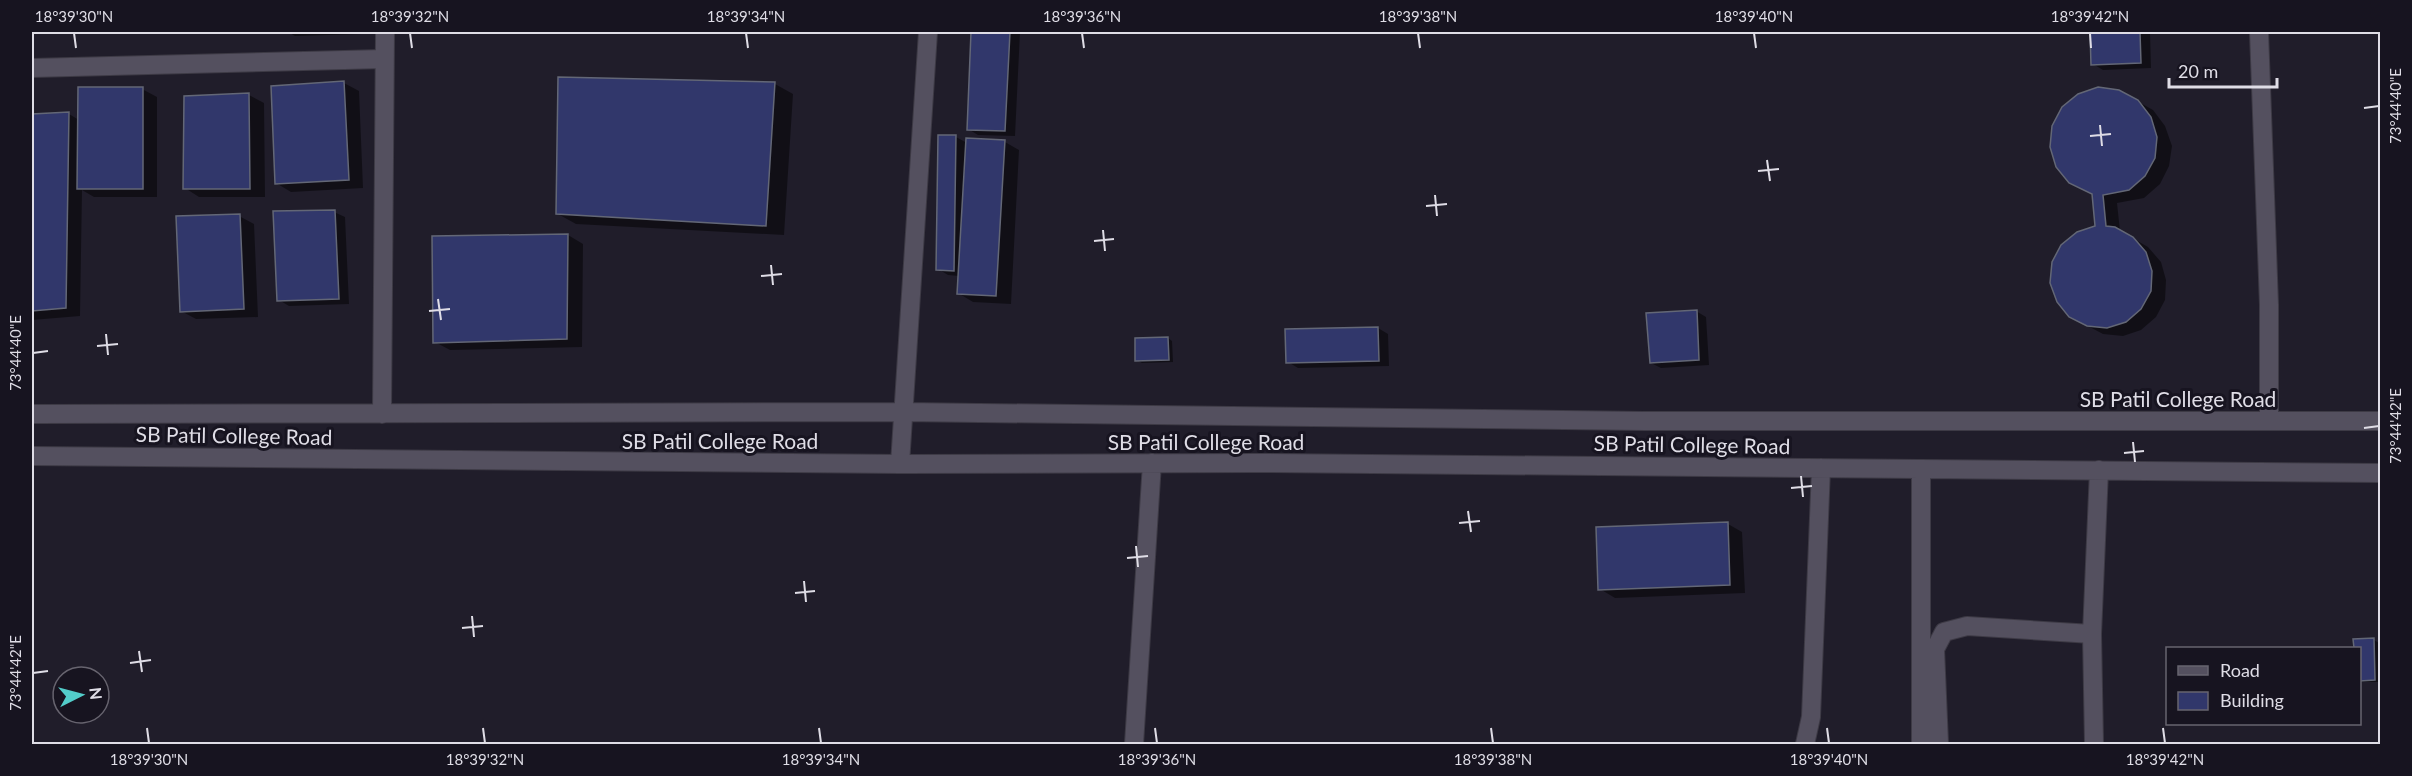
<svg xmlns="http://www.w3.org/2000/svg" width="2412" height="776" font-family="Lato,sans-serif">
<rect width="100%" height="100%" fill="#201d2a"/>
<path fill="#0007" d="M288,32h74v2l-67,2z
M972,32h48l-5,104 -37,-1 -10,-6z
M2091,32h59l1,36 -48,2 -10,-6z
M559,78l216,6 18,10 -9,141 -208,-11 -18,-10z
M344,83l15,8 4,97 -72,4 -15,-9z
M142,89l15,8v100h-63l-12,-7 -2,126 -48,4v-205l37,-1 10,6z
M2119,91l34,19 12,16 7,20 -3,20 -9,18 -16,14 -27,5 3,28 28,16 13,15 5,18 -1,20 -9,17 -15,13 -18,6 -20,-2 -17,-9 11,-98 -3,-32 -24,-13z
M249,95l15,8 1,94h-66l-14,-9z
M956,137l11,6 38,-1 14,8 -8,154 -38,-2 -15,-9 1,-17 -11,-1 -10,-6z
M334,212l11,5 4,87 -60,2 -10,-6z
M239,216l15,8 4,93 -62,2 -15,-8z
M568,235l15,9 -1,103 -132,3 -15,-8z
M1696,311l10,6 3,48 -48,3 -10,-5z
M1378,328l10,6 1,32 -91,2 -10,-6z
M1168,338l4,3 1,21 -31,1 -5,-3z
M1728,524l14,8 3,61 -130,5 -15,-9z
M2355,640h19l5,3 1,39h-20v-34h-5z"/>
<path fill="#31376b" stroke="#636776" stroke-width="1.5" d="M971,32h39l-5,99 -38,-1z
M2090,32h50l1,31 -50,2z
M558,77l217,5 -9,144 -210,-12z
M344,81l5,99 -74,4 -4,-98z
M78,87h65v102h-66z
M2098,87l21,3 19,10 13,17 6,20 -2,21 -10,18 -16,14 -26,5 3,31 9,1 18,10 13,15 6,19 -1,20 -10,18 -15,13 -19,6 -20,-2 -18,-9 -12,-15 -7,-19 2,-21 9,-17 16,-13 18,-6 -3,-32 -23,-11 -13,-16 -6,-20 2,-21 10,-19 16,-13z
M249,93l1,96h-67l1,-93z
M69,112l-3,196 -34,3v-197z
M938,135h18l-2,136 -18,-1z
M966,138l39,2 -9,156 -39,-2z
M335,210l4,89 -62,2 -4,-90z
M240,214l4,95 -64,3 -4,-96z
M568,234l-1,105 -134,4 -1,-107z
M1697,310l2,50 -49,3 -4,-50z
M1378,327l1,34 -93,2 -1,-34z
M1168,337l1,23 -34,1v-23z
M1728,522l2,63 -132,5 -2,-63z
M2374,638l1,42 -15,1v-33h-6l-1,-9z"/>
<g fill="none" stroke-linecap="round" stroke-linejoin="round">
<defs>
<path id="minor" d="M2259,32l10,273v116
M32,68l352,-9
M32,414l871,-2 740,9h737
M382,414l3,-382
M32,456l868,8 359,-1 1121,10
M900,464l28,-432
M1134,744l18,-281
M1805,744l6,-27 10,-249
M1921,744v-275
M1939,744l-4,-95 9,-17 23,-6 125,8
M2094,744l-2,-110 7,-164"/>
</defs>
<use href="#minor" stroke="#3d3a45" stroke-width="20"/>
<use href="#minor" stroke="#54505f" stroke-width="18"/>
</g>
<path fill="none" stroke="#dfdde6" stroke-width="2" d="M74,33l2,15M410,33l2,15M746,33l2,15M1082,33l2,15M1418,33l2,15M1754,33l2,15M2090,33l1,15M2364,108l15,-2M2100,125l2,21M2090,136l21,-2M1767,160l3,21M1758,171l21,-2M1435,195l2,21M1426,206l21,-2M1103,230l2,21M1094,241l20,-2M771,265l2,20M761,276l21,-2M438,299l3,21M429,311l21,-2M106,334l2,21M97,346l21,-2M33,353l15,-2M2364,428l15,-2M2133,442l2,20M2124,453l20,-2M1801,476l2,21M1791,488l21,-2M1468,511l3,21M1459,523l21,-2M1136,546l2,21M1127,558l21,-2M804,581l2,21M795,593l20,-2M472,616l2,21M462,628l21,-2M139,651l3,21M130,663l21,-3M33,673l15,-2M147,728l2,15M483,728l2,15M819,728l2,15M1155,728l2,15M1491,728l2,15M1827,728l2,15M2163,728l2,15"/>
<g text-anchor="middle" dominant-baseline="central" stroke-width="6" stroke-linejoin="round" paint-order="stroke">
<g font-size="21" fill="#dfdde6" stroke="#171420">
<text x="2178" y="398">SB Patil College Road</text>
<text transform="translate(234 435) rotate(1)">SB Patil College Road</text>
<text x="720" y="440">SB Patil College Road</text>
<text x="1206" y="441">SB Patil College Road</text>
<text transform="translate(1692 444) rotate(1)">SB Patil College Road</text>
</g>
</g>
<rect width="2412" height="776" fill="none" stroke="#171420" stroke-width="66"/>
<rect x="2166" y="647" width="195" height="78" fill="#171420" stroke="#67646f" stroke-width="1.5"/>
<rect x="2178" y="666" width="30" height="9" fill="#54505f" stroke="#67646f" stroke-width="1.5"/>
<text x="2220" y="677" font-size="18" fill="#dfdde6">Road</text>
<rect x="2178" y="692" width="30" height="18" fill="#31376b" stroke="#67646f" stroke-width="1.5"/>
<text x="2220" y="707" font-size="18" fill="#dfdde6">Building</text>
<g transform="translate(81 695) rotate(84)"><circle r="28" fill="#171420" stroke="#67646f" stroke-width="1.5"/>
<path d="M0-4.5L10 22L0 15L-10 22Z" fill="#53cdca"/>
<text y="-9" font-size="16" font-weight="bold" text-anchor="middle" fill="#dfdde6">N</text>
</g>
<path d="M2169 78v9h108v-9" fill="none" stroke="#dfdde6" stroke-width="3"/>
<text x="2178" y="78" font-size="18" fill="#dfdde6" stroke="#171420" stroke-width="4.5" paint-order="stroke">20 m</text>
<rect x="33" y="33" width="2346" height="710" fill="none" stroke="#dfdde6" stroke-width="2"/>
<g font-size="15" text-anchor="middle" fill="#dfdde6">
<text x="74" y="22">18°39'30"N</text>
<text x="410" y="22">18°39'32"N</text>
<text x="746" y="22">18°39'34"N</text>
<text x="1082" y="22">18°39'36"N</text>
<text x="1418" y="22">18°39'38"N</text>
<text x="1754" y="22">18°39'40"N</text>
<text x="2090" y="22">18°39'42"N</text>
<text transform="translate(2396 106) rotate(-90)" y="5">73°44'40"E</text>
<text transform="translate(16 353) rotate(-90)" y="5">73°44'40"E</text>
<text transform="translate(2396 426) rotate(-90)" y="5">73°44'42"E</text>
<text transform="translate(16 673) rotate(-90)" y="5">73°44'42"E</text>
<text x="149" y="765">18°39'30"N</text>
<text x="485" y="765">18°39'32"N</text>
<text x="821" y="765">18°39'34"N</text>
<text x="1157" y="765">18°39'36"N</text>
<text x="1493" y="765">18°39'38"N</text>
<text x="1829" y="765">18°39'40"N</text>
<text x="2165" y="765">18°39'42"N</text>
</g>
</svg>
